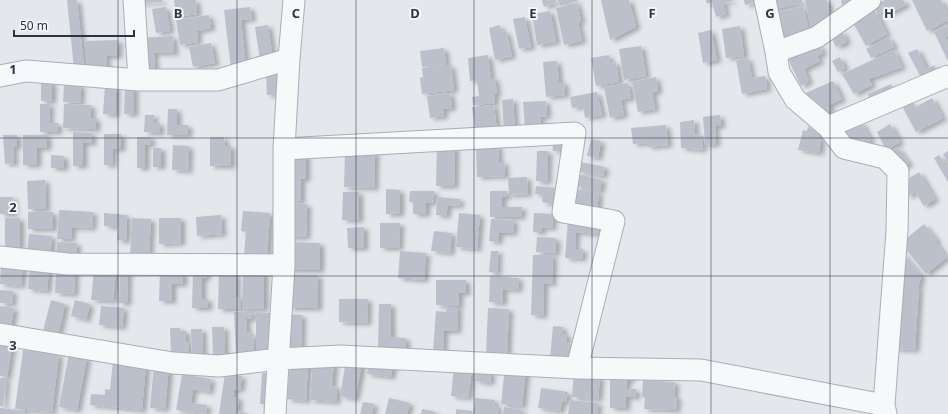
<svg xmlns="http://www.w3.org/2000/svg" width="948" height="414" font-family="'Noto Sans',sans-serif">
<defs>
<filter id="shadow"><feDropShadow dx="4.5" dy="2.5" stdDeviation="2" flood-color="#0004"/></filter>
</defs>
<rect width="100%" height="100%" fill="#e4e7ec"/>
<path fill="#bbc0ca" filter="url(#shadow)" d="M67,0h10l7,67 -10,1z
M136,0h26l1,2 -26,1z
M174,0h22l1,14 -21,3z
M542,0h14l1,2 -13,5z
M558,0h22l-20,6z
M601,0h28l7,27 -26,13z
M706,0h27v1l-10,2 3,11 -10,3 -4,-15 -5,2z
M744,0h18v1l-17,4z
M770,0h32v3l-30,7z
M805,0h22l4,16 -12,9 -8,2z
M841,0h11l-9,11z
M885,0h18l3,5 -18,9 -4,-8 -3,1 2,4 -5,3 -4,-8z
M912,0h29l7,14v6l-21,11z
M577,3l4,18 -3,1 4,19 -18,4 -8,-37z
M803,6l7,29 -29,7 -6,-29z
M166,7l4,24 -14,2 -4,-24z
M250,7l2,12 -11,1 5,47 -15,2 -7,-59z
M874,9l13,25 -21,12 -14,-25z
M550,11l6,31 -19,3 -5,-31z
M209,15l2,13 -14,3 1,11 -18,3 -4,-25z
M525,17l6,30 -12,2 -6,-30z
M268,25l5,33 -13,2 -5,-33z
M500,25l1,7 5,-1 6,25 -17,4 -6,-32z
M948,25v10l-2,2 2,5v19l-14,-29z
M740,26l4,30 -18,2 -4,-29z
M711,30l6,30 -14,3 -5,-30z
M842,31l5,11 -11,5 -5,-11z
M173,36l1,17h-20l1,18 -13,1 -2,-34z
M889,37l5,10 -23,11 -5,-9z
M118,40v16h-12l1,16h-21v-31z
M211,43l4,20 -22,4 -4,-20z
M819,44l4,9 -6,3 3,5 -16,8 5,12 -8,5 -13,-27z
M641,46l5,30 -22,4 -5,-31z
M444,48l2,17 -24,2 -2,-16z
M917,49l10,20 7,-4 4,8 -15,8 -15,-28z
M894,50l8,17 -33,12 3,6 -18,9 -12,-20z
M488,55l3,24 4,-1 2,16h-3l1,9 -22,2 -1,-8 7,-1 -2,-16 -7,1 -2,-23z
M609,55l1,8 6,-1 3,20 -23,4 -5,-28z
M840,57l5,11 -7,4 -6,-11z
M748,58l4,20 13,-2 2,13 -25,5 -6,-34z
M557,61l2,21h5l1,13 -19,2 -3,-35z
M451,65l3,25 -32,4 -2,-16 3,-1 -1,-9z
M276,72l2,22 -11,1 -1,-22z
M656,77l2,14 -6,2 3,16 -17,3 -6,-30z
M41,80l11,1v20h-11z
M833,81l9,18 -13,6 2,5 -8,4 -22,-19z
M628,83l3,15 -10,2 3,15 -14,3 -6,-31z
M64,84l17,1 -1,18 -17,-1z
M891,84l2,4 8,-4 3,6 -41,19 -4,-7 10,-5 -1,-3z
M105,86l11,1 -1,28 -12,-1z
M125,87h9v27h-10z
M597,92l5,23 -17,3 -2,-12 -11,2 -2,-11z
M450,93l2,15 -9,1 1,7 -14,2 -3,-22z
M932,98l11,20 -27,14 -13,-24 10,-6 3,5z
M513,99l2,31 -11,1 -2,-31z
M546,101l1,15 -7,1 1,12 -16,1 -2,-28z
M40,104h10l-1,19h9v9h-18z
M64,104l27,1v13h5v11l-33,-1z
M494,105l3,26 -22,2 -3,-26z
M168,109h9v16h11v10h-21z
M145,115h9l-1,8h7v10l-16,-1z
M720,115l1,11h-6l1,18 -11,1 -2,-28z
M694,120l1,14 8,2 -1,14 -21,-2 -1,-26z
M861,122l10,18 -13,8 -18,-16z
M890,124l10,18 -14,8 -9,-18z
M666,125l2,20 -20,2v-4l-15,1 -2,-16z
M808,126l8,6 5,9 -2,12 -21,-3 5,-20 4,1z
M73,132l19,1v10h-9v23h-10z
M104,134h17v15h-8l-1,16h-8z
M3,135h14v12h-4l1,16 -9,1z
M23,135h24v13h-10v17h-14z
M137,137h14v8l-6,-1v24h-8z
M210,137h14l1,9h6v20h-21z
M552,139h16v12h-15z
M591,139l10,2 -3,17 -11,-2z
M173,145l16,1 -1,25 -16,-1z
M498,145l1,17h5l1,14 -28,1 -1,-31z
M437,147h18l-1,39h-18z
M897,147l12,16 -8,6 -13,-15z
M153,148h8v19h-8z
M537,151h11l-1,31 -11,-1z
M948,151v11l-5,-8z
M345,152h30l-1,36 -30,-1z
M290,154h16v25h-5v22h-11z
M51,155l13,1v12h-13z
M939,155l9,13v14l-14,-24z
M580,162l25,5 -2,9 -25,-5z
M919,172l16,27 -11,7 -9,-14 -8,5 -1,-17z
M578,174l24,6 -2,11 -25,-5z
M527,177l1,17 -19,1 -1,-17z
M45,180l1,29h-18l-1,-28z
M536,186l19,2 -2,16 -11,-2 1,-7 -8,-1z
M386,189l14,1v24h-14z
M575,189l24,4 -2,17 -25,-4z
M410,191h24l-1,12h-7v11h-13v-12h-4z
M490,191h17v6h-5v10h20l-1,10h-31z
M343,192h16v28h-17z
M0,197h13l1,17h-14z
M437,197l23,2 -1,7 -11,-1 -2,11 -10,-1z
M289,204h18l-1,33h-18z
M59,210l34,2 -1,16 -20,-1 -1,12h-14z
M243,211l27,2 -3,44 -23,-2 2,-23 -5,-1z
M28,212h25v17h-25z
M104,213l23,2 -1,26 -9,-1 1,-13 -14,-1z
M459,213l21,2 -3,34 -21,-2z
M534,213l19,1 -1,14 -10,-1v5h-9z
M221,215l1,19 -25,2 -1,-19z
M5,218h15v32h-15z
M132,218l19,1 -2,36 -19,-1z
M159,218h22v25l-22,1z
M491,219l23,1 -1,13h-14l-1,9 -9,-1z
M568,219l31,3 -1,12 -22,-2 -1,17h8l-1,10 -17,-1z
M380,223h20l-1,25h-19z
M924,224l13,16 -2,1 12,16 -21,17 -25,-31z
M364,227v21h-16l-1,-20z
M434,231l18,2 -2,20 -19,-2z
M29,234l23,2 -2,20 -23,-2z
M537,237l19,1v15l-20,-1z
M57,242l20,1 -1,14 -20,-1z
M290,242l30,1v27h-31z
M400,251l26,2 -2,27 -26,-2z
M491,251h7l-1,22 -8,-1z
M901,252l20,23 -2,10 -23,12z
M533,255h20l-1,29 -8,-1 -1,33 -12,-1z
M1,263l22,2 -2,21 -21,-2z
M30,266l19,2 -2,23 -19,-2z
M56,269l19,1 -1,24 -19,-1z
M94,270l22,1 -3,30 -22,-1z
M193,270h14l-1,8h-4v21h6v9h-16z
M243,270h21v39h-22z
M120,271l8,1 -1,31h-8z
M160,272h23v12h-11v17h-13z
M219,272l17,1v25l5,-1v12h-23z
M289,275h29v33h-29z
M490,276l29,2 -1,12 -15,-1v14l-14,-1z
M436,280h30v13h-7v13l-23,-1z
M919,286l-4,64 -21,-1 2,-51z
M0,290l13,1 -1,13 -12,-1z
M339,299h29l-1,24 -28,-1z
M51,300l14,4 -7,31 -15,-4z
M75,300l15,4 -4,16 -15,-4z
M379,304h12v33l15,1v10h-28z
M0,306l14,2 -3,18 -11,-2z
M101,306l23,2 -2,19 -23,-2z
M447,307h11l-1,24h-13l-1,20h-10l3,-40 10,1z
M488,308l21,1 -2,44 -21,-1z
M252,311v8h-6l1,14 3,-1 1,4h2l1,20 -18,1 -2,-45z
M256,312l14,1v43h-14z
M287,314l15,1 -1,33 -15,-1z
M553,326l10,1 -1,7h5l-1,9 5,1 -2,16 -19,-2z
M212,327h12l1,31h-12z
M170,328h10v3h6v11h3v13h-9v-3h-9z
M191,329h11l1,28 -11,1z
M0,344l12,2 -5,31 -7,-1z
M23,350l36,4 -7,58 -37,-3z
M69,353l18,4 -10,53 -18,-3z
M313,359l21,2 -2,25 5,1 -1,15 -26,-2z
M346,360l16,3 -7,36 -15,-3z
M113,361l33,3 -4,46 -52,-5 1,-11 14,1v-6l5,1z
M369,361l24,3 -2,13 -24,-3z
M290,362l18,1 -2,38 -19,-2z
M154,365l15,1 -4,43 -15,-1z
M505,366l21,3 -4,37 -21,-2z
M454,367l18,2 -4,29 -17,-2z
M476,370l15,1 -1,12 -15,-2z
M574,371l26,6 -2,22 -26,-2z
M225,373l17,3 -2,14 -6,-1 -1,8 6,1 -2,13 12,3h-30z
M262,373h9l-1,32 -10,-1z
M610,373h21v7h-4l-1,9h10v8h-10v11h-16z
M182,374l29,5 -2,13 -16,-3 -2,14 16,2 -1,9 -30,-4z
M0,378h6l-3,29 -3,-1z
M643,380l32,2 -1,15h3l-1,13 -32,-1 1,-11 -3,-1z
M541,388l27,4 -2,10h-4l-2,9 -22,-3z
M389,398l21,5 -3,11h-22z
M475,398l20,2 -1,6h4l-1,8h-24z
M570,400l28,3 -1,11h-29z
M363,402l11,2 -2,10h-12z
M504,407l18,3v4h-19z
M0,408l25,3 -1,3h-24z
M422,409l14,3v2h-15z
M456,409l16,2v3h-16z"/>
<g fill="none" stroke-linecap="round" stroke-linejoin="round">
<defs>
<path id="minor" d="M134,0l5,80
M765,0l11,52 3,20 16,27 33,28 16,21 41,10 13,13 -1,60 -13,174 2,9
M776,52l41,-15 53,-37
M0,76l26,-5 113,9h79l71,-21
M828,127l120,-51
M284,149l291,-16 -12,79 51,9 -37,147
M0,257l68,7 216,1
M0,334l173,29 46,3 59,-7 63,-3 236,12 124,2 183,35
M275,414l9,-149v-116l5,-90 5,-59"/>
</defs>
<use href="#minor" stroke="#a9aeb7" stroke-width="23"/>
<use href="#minor" stroke="#f7f8fa" stroke-width="21"/>
</g>
<path fill="none" stroke="#2b3445" stroke-width="1" stroke-opacity="0.55" d="M118,0v414M237,0v414M356,0v414M474,0v414M592,0v414M711,0v414M830,0v414M0,138h948M0,276h948"/>
<g font-size="13" text-anchor="middle" font-weight="bold" fill="#2b3445" stroke="#f4f6f9" stroke-width="4" stroke-linejoin="round" paint-order="stroke">
<text x="178" y="18">B</text>
<text x="296" y="18">C</text>
<text x="415" y="18">D</text>
<text x="533" y="18">E</text>
<text x="652" y="18">F</text>
<text x="770" y="18">G</text>
<text x="889" y="18">H</text>
<text x="13" y="74">1</text>
<text x="13" y="212">2</text>
<text x="13" y="350">3</text>
</g>
<path d="M14 30v6h120v-6" fill="none" stroke="#2b3445" stroke-width="2"/>
<text x="20" y="30" font-size="12" fill="#2b3445" stroke="#f4f6f9" stroke-width="3" paint-order="stroke">50 m</text>
</svg>
